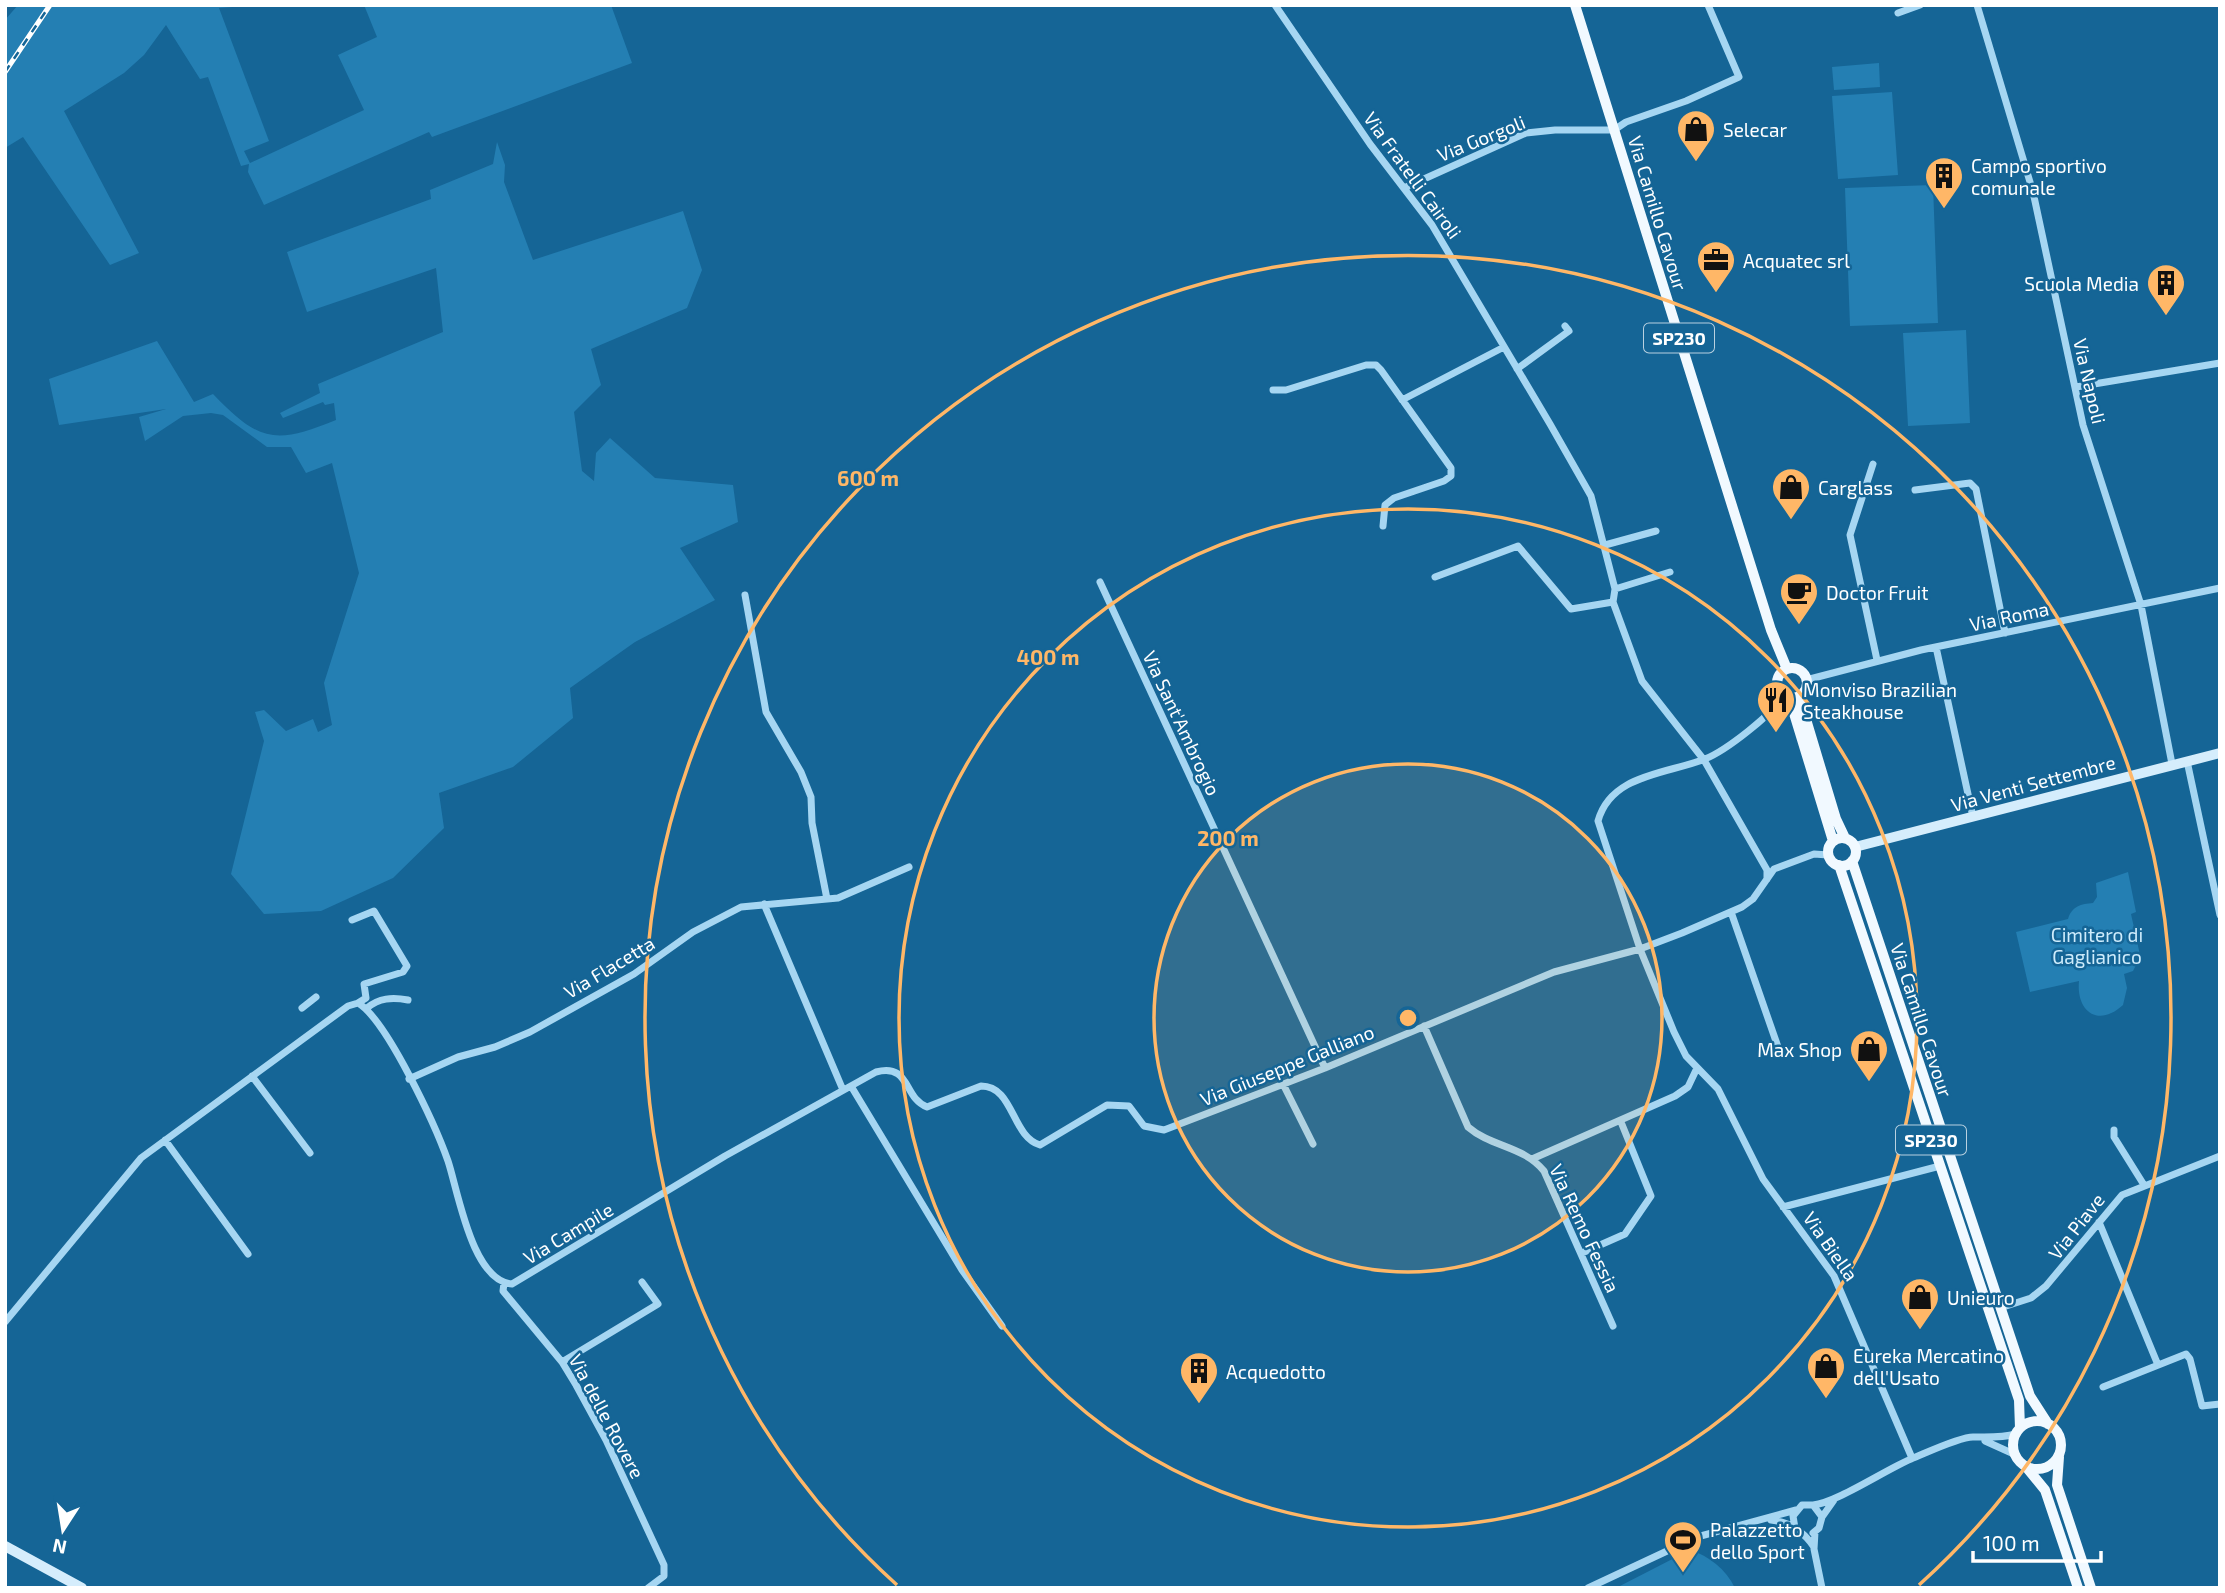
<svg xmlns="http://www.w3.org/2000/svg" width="2225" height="1593" font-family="'Exo 2',sans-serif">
<rect width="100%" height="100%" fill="#156596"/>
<path fill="#247fb3" d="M18,5h243l-42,3 50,133 -25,10 6,12 114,-53 -26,-55 39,-18 -13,-32h247l21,58 -200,74 -3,-5 -165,73 -16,-33 1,-8 -8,2 -33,-89 -8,2 -34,-54 -22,30 -20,18 -60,38 75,142 -29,12 -87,-128 -18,11v-128z
M1879,63l1,24 -46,3 -2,-23z
M1892,92l6,83 -60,4 -6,-83z
M497,142l8,23 -1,17 29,78 150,-49 19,59 -15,38 -96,41 10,36 -27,27 8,59 12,10 2,-28 14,-15 45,40 78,7 5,37 -58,26 35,52 -80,42 -65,46 3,30 -60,49 -74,26 5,35 -51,50 -72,33 -57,3 -33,-40 33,-133 -9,-29 9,-2 22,21 27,-12 5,13 14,-7 -8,-42 35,-110 -27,-110 -26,10 -15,-26h-24l-44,-32 -12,-2 -28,3 -38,25 -6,-24 27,-8 -107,16 -10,-46 108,-38 37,61 19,-8c46,48 62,51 123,26l-2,-17 -9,2 -2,-3 -40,16 -3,-5 40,-20 -2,-9 125,-52 -7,-64 -129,44 -20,-60 144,-53 -1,-9 63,-26z
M1933,185l5,138 -88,3 -5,-138z
M1966,330l4,93 -62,3 -5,-93z
M2128,872l8,40 -5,2 9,41 -6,2 3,6 -4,8 -9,3 3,14 -4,17c-25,23 -47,6 -44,-24l-49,11 -14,-60 52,-13c4,-13 13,-15 25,-16l4,-6 -1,-14z
M1690,1550c19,6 36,19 45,38h-119z"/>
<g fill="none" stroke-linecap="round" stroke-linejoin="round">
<path stroke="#a6d6f2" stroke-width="7" d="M1275,5l95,139 62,81 118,199 41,72 24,93 -2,13 29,79 62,79 63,110v9
M1977,5l56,187 50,233 58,180 31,159
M1898,13l22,-8
M1404,188l122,-55 29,-3h59l12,-8 60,-21 53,-24 -31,-72
M1517,369l52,-38 -4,-5
M2076,387l144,-24
M1273,390h13l80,-25h10l5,5 70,98v8l-7,5 -50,17 -9,7 -2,21
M1402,400l102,-53
M1873,464l-23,71 27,125
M1915,490l55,-7 6,6 29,144
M1605,545l51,-14
M1435,577l83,-31 53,63 42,-7
M1100,582l225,486
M1615,589l55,-17
M745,595l21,117 35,60 10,25 1,26 15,76
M1936,647l37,170
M1806,680l115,-30 299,-62
M1783,695c-9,19 -58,56 -78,64 -38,15 -94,15 -107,62l42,128 34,83 12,24 32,33 45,90 71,97 78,182
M2187,761l33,154
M764,904l79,186
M1731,912l47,135
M352,920l22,-9 33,55 -4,6 -39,12 2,14 -8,5
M302,1008l14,-11
M367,1008c12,-10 25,-11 41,-8
M1424,1026l44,101c23,20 56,19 76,44l69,155
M252,1076l58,77
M409,1079l49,-22 37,-10 35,-15 104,-58 59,-42 48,-25 97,-9 71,-31
M1283,1084l30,60
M851,1086l111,184 40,56
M2114,1130v7l30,48
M165,1140l83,114
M1532,1159l143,-63 13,-9 9,-19
M1783,1207l157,-41
M2099,1222l59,143
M1582,1253l43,-19 26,-38 -30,-74
M504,1283l-1,8 59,71 14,23 30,55 58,125v11l-16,12
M2000,1308l31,-10 15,-12 76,-91 98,-39
M5,1322l136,-164 207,-152 10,-3c29,17 78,124 90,158 10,30 24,120 64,123l213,-128 151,-84c35,-9 27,26 51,35l54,-21c33,0 30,50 59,59l67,-40 22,1 15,20 20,4 161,-62 229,-96 86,-23 42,-16 60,-26 11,-8 21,-30 40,-15 14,1
M562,1362l96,-58 -16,-22
M2103,1387l83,-33 4,5 12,47 18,-2
M1985,1441l31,14
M1813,1505c23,-2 72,-35 98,-46 15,-6 48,-22 62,-22 16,0 28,1 43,-3
M1771,1520c19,2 33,12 43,27
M1795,1528l-2,-12 9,-11h11l9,12
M1815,1532l-1,17 8,39
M1813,1533l6,-5 3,-11 12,-17
M1588,1588l109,-51 99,-27"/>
<path stroke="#d5edfc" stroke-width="10" d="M1855,847l365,-94
M5,1546l77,42"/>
<path stroke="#f1f9ff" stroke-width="10" d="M1575,5l196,625 16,39
M1777 683a15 15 0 1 1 30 0a15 15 0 1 1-30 0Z
M1799,696l37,123 9,19
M1789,697l44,144
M1828 852a14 14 0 1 1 28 0a14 14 0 1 1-28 0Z
M1852,861l178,535 18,28
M1839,865l180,535 1,28
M2013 1445a24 24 0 1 1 48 0a24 24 0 1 1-48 0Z
M2059,1457l-2,28 34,103
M2027,1468l18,22 33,98"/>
<defs>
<path id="rail" d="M5,72l45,-67"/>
</defs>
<use href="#rail" stroke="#fff" stroke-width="5"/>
<use href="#rail" stroke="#156596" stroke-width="2.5" stroke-dasharray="8" stroke-linecap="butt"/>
</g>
<circle cx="1408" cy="1018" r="254" fill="#ffb767" fill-opacity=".12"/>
<g fill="none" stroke="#ffb767" stroke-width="3.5">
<circle cx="1408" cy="1018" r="254"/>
<circle cx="1408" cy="1018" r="509"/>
<path d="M897 1585A763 763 0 1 1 1919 1585"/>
</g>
<defs>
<symbol id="shop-pin" viewBox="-11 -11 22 30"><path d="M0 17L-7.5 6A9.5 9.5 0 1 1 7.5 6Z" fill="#ffb767" stroke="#156596"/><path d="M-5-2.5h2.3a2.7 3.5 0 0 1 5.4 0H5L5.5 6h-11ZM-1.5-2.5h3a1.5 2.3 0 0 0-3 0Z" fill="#111"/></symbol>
<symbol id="building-pin" viewBox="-11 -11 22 30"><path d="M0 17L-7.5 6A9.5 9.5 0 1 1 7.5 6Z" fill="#ffb767" stroke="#156596"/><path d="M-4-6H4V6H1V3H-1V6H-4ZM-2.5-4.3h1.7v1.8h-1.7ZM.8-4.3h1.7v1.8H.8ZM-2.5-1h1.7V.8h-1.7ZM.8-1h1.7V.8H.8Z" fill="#111"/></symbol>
<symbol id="office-pin" viewBox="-11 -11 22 30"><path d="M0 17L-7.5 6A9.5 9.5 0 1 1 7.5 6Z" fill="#ffb767" stroke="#156596"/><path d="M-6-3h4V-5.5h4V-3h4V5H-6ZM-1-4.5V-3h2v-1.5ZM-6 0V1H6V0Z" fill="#111"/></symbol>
<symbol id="cafe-pin" viewBox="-11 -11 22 30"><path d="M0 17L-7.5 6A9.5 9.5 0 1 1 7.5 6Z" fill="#ffb767" stroke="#156596"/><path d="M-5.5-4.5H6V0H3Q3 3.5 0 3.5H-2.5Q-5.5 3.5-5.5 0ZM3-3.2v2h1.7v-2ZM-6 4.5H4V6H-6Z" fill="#111"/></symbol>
<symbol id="restaurant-pin" viewBox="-11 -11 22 30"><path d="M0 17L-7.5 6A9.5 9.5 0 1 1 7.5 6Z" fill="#ffb767" stroke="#156596"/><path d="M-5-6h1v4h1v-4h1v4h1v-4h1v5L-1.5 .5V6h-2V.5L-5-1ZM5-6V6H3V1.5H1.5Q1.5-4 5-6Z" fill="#111"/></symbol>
<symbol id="stadium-pin" viewBox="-11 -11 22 30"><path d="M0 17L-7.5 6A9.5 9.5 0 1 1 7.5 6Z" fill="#ffb767" stroke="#156596"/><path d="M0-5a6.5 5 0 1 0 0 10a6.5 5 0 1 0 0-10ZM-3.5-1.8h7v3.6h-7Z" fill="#111"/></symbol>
</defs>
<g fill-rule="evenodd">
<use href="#shop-pin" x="1674" y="107" width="44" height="60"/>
<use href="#building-pin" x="1922" y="154" width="44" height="60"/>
<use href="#office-pin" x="1694" y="238" width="44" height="60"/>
<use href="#building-pin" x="2144" y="261" width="44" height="60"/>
<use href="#shop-pin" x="1769" y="465" width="44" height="60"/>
<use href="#cafe-pin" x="1777" y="570" width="44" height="60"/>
<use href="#restaurant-pin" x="1754" y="678" width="44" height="60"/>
<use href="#shop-pin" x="1847" y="1027" width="44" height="60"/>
<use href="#shop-pin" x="1898" y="1275" width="44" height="60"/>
<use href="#shop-pin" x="1804" y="1344" width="44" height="60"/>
<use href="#building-pin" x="1177" y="1349" width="44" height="60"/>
<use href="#stadium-pin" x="1661" y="1518" width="44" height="60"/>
</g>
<g text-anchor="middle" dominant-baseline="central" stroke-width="5" stroke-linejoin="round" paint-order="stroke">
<g fill="#156596" stroke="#b9d1e0" stroke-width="2">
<rect x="1644" y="323.5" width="70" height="29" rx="5"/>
<rect x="1896" y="1125.5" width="70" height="29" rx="5"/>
</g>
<g font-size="18" font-weight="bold" fill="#fff">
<text x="1679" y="338">SP230</text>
<text x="1931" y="1140">SP230</text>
</g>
<g font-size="19" fill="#fff" stroke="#156596" text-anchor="start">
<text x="1723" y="129">Selecar</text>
<text x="1971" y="165">Campo sportivo<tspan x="1971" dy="22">comunale</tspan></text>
<text x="1743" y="260">Acquatec srl</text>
<text x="2139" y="283" text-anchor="end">Scuola Media</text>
<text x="1818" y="487">Carglass</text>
<text x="1826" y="592">Doctor Fruit</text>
<text x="1803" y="689">Monviso Brazilian<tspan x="1803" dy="22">Steakhouse</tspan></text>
<text x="1842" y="1049" text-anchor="end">Max Shop</text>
<text x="1947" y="1297">Unieuro</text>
<text x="1853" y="1355">Eureka Mercatino<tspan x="1853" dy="22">dell'Usato</tspan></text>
<text x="1226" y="1371">Acquedotto</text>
<text x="1710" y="1529">Palazzetto<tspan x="1710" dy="22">dello Sport</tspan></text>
</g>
<g font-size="19" fill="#fff" stroke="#156596">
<text transform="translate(1481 138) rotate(-22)">Via Gorgoli</text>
<text transform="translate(1413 175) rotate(54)">Via Fratelli Cairoli</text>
<text transform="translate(1658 213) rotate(73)">Via Camillo Cavour</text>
<text transform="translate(2090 381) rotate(77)">Via Napoli</text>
<text transform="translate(2009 616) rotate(-12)">Via Roma</text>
<text transform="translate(1182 723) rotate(65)">Via Sant'Ambrogio</text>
<text transform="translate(2033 783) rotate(-15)">Via Venti Settembre</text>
<text transform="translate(609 967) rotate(-31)">Via Flacetta</text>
<text transform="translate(1922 1020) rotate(72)">Via Camillo Cavour</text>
<text transform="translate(1287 1065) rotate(-22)">Via Giuseppe Galliano</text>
<text transform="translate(2076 1226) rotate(-52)">Via Piave</text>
<text transform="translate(1585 1228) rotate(65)">Via Remo Fessia</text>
<text transform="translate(568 1233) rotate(-31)">Via Campile</text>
<text transform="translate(1831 1246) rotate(55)">Via Biella</text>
<text transform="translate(607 1416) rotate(62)">Via delle Rovere</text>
</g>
<g font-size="19" fill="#ceecfc" stroke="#156596">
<text x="2097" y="934">Cimitero di<tspan x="2097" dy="22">Gaglianico</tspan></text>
</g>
</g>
<circle cx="1408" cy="1018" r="10" fill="#ffb767" stroke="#156596" stroke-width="3.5"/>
<g font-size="21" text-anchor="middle" font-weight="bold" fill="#ffb767" stroke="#156596" stroke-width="5" stroke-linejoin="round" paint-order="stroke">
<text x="868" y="486">600 m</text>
<text x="1048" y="665">400 m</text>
<text x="1228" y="846">200 m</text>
</g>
<rect width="2225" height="1593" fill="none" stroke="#ffffff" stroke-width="14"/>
<g transform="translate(63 1530) rotate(192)" stroke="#156596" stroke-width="5" paint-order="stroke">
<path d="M0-5L12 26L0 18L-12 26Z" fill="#ffffff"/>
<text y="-10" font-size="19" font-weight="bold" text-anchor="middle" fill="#ffffff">N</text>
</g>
<path d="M1973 1551v10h128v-10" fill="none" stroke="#ffffff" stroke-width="3.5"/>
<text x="1983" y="1551" font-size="21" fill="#ffffff" stroke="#156596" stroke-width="5" paint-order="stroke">100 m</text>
</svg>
